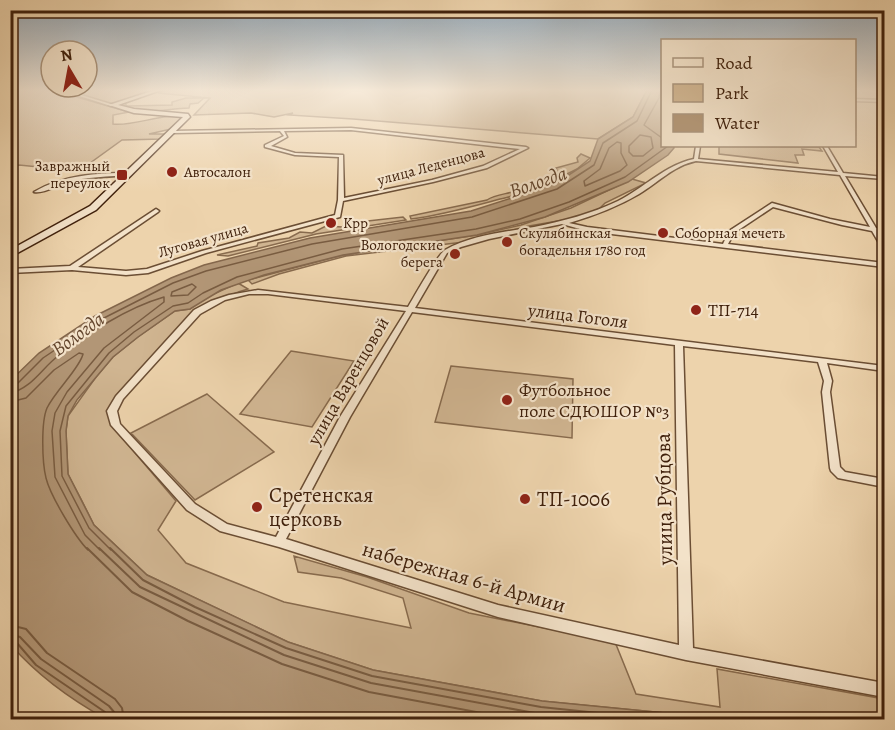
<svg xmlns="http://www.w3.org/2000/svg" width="895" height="730" font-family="Alegreya,serif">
<rect width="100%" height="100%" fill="#edd3ac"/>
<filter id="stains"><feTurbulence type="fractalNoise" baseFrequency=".00333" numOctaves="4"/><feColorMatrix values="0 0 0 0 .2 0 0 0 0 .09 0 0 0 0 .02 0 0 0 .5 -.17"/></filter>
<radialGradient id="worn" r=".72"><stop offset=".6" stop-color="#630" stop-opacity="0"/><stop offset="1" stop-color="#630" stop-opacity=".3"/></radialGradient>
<path fill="#d0b591" stroke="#886b4e" stroke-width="1.5" d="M20,90h39l14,6 56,16 -16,3v9c20,3 56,-13 69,-6l-11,11 -22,5h18l-5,5 -40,1 -43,31 -60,-6 -8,3v-76z
M65,90h91l-45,14z
M166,90h481l-14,27 -35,22 -245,-20 -64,-4 4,-2 -19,4 -23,-4 -57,2 16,-17 -52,-5z
M186,98h18l-6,5 -8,1 -1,4c-22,0 -50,10 -70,-3l5,-3 3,4 45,-1v-3z
M719,146l100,1 3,4 -20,-2 2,6h-9l3,8 -79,-9z
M581,154l9,4 -13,11 -24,12 -8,-3 13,-5 -2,-5 22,-6 -1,-4z
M632,179l14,4 -41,20 -6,6 -24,9 -46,8 -65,16 -118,14 -67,18 -27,10 -4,-4 95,-25 134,-20 44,-10 50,-17z
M526,185l10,2c-11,7 -24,9 -36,12 -30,8 -58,16 -89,20l-1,-3 77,-16c11,-8 30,-5 39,-15z
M403,217l3,3 -90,14 -88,22 -11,-1 40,-9 1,-3 31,-5 11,-6 12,1 14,-7 16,1 8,-4z
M238,283l10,6c-58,16 -94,66 -133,108l-7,14 4,15 64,75 -18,29 28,33 98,39 127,26 -8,-30 -62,-20 -43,-6 -4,-16 73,21 102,36 146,29 21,52 84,13 -3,-38 167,30v20h-157l-185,-18 -169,-31 -85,-28 -141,-67 -53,-50 -13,-26 -13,-25 -2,-43 2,-15 28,-39 17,-20 25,-20 37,-26 15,-2 15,-11z
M291,351l63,10 -42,66 -72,-13z
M451,366l122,13 -1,59 -137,-16z
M207,394l67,58 -79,48 -64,-67z"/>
<path fill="#b29676" stroke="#84674c" stroke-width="1.5" d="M647,90h15v56h12v2l-6,7 -40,27 -83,35 -68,18 -134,20 -79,20 -43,15 -31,19 -15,2 -37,26 -25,20 -36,43 -9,16 -2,15 2,43 26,51 53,50 141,67 85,28 169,31 185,18h-621c-36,-20 -68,-43 -95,-74l-1,-264 29,-28 56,-37 76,-38 33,-13 106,-27 161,-27 84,-27 35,-23 8,-22 35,-22z"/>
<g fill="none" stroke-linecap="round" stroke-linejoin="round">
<path stroke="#795c41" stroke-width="1.5" d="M660,90l-1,8 -15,27 18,13
M640,135l11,2 2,11 -10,8h-10l-4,-4v-6z
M617,142l4,1v10l6,12 -7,6 -35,15 -1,-5 16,-12 9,-21z
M192,284l4,3 -8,8 -17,1 1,-4z
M10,385l7,-1 26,-26 55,-37 75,-38 33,-12 106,-27 160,-27 85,-28 37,-24 9,-22 34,-22 15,-31
M10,393c21,-4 32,-25 48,-37 31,-23 68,-48 106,-59v5l-60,46 -37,44 -12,21 -3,18 3,46 30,58 15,15
M10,402l16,-4 28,-28 25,-17 4,1c-3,14 -28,37 -36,54 -6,14 -5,54 -1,70 4,17 29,59 42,72
M111,550l-22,-22 -27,-52 -2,-45 6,-25 43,-53 25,-21 39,-26 15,-3 15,-10 34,-16 105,-28 134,-20 44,-10 49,-17 56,-25 43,-31"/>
<path stroke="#795c41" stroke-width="2" d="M87,548l45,44 56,29 94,43 87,28 151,28
M99,548l41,39 144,68 87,28 169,31 51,6
M110,548l33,32 52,27 91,41 86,28 169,31 124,13
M10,625l16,4 21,24 68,46 7,9 2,12
M10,634l10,3 21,22 68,47 5,6 1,8
M10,642l7,1 19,22 69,47 3,8"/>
<defs>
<path id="street" d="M60,90h5l49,15 -3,1z
M854,99l30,1v2l-30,-1z
M351,128l175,19 2,1 -41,20 -54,14 -90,19 -3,16 -134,36 -58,20 -22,2 -54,-5 -62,3v-4l60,-3 86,-57 3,2 -1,1 -80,55 48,4 21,-2 55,-18 133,-36 3,-15 1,-43 -44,-2 -30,-8v-2l19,-9 -4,-5 -107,2 -2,-1 2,-1zM351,130l169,19 -37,17 -51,14 -88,18 -1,-43 -48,-2 -24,-7 16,-9 -3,-6z
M696,146h4l-2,13 140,13 -15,-26h4l16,27 41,4v2l-39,-3 31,52 8,1v4l-6,-1 6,11v6l-2,-1 -10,-17 -30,-6 -69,-18 -39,26 -6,11 156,19v4l-297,-36 -25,-7 -73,15 -28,8 -14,6 -32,55 469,58v5l-57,-8 5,18 -2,11 10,75 5,5 39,7v8l-46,-9 -7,-7 -1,-3 -8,-76 2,-11 -6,-19 -135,-16 10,302 191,35v14l-198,-37 -188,-43 -219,-70 -59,-16 -33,-21 -76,-85 -4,-14 9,-15 78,-86 17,-9 18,-6 29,-5 150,17c6,-10 30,-53 37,-57 27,-15 60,-18 89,-23 29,-6 57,-13 84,-26 26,-13 47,-36 76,-42zM696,161l144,14 30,52 -40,-8 -58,-16 -43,28 -6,13 -136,-17 -18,-4c24,-7 48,-16 70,-29 20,-12 34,-28 57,-33zM249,294h19l138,17 -66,106 -64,120 -49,-13 -32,-20 -75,-80 -3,-13 6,-12 77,-85 25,-14zM412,312l263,33 4,300 -181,-40 -212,-66 64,-122z
M129,173h2v2c-23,2 -44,1 -66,8 -9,3 -22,11 -31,9 28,-17 63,-19 95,-19z"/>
<path id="secondary" d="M155,90h6l-43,15 16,4 54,5 2,3 -94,93 -86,47v-7l80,-44 93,-89 -49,-4 -25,-8z
M881,90h3v2h-2z"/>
</defs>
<use href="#street" stroke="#6b4e34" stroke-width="3"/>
<use href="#secondary" stroke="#40210c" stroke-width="3"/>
<use href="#street" fill="#f3e2c9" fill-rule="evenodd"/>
<use href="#secondary" fill="#f3e2c9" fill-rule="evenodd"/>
</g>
<linearGradient id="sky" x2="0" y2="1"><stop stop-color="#92a8ba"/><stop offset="0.47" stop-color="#f7ebda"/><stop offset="1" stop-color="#f7ebda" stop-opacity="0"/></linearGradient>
<rect width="895" height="192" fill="url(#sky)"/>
<g fill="#8f2418" stroke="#f3e2c9" stroke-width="2">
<circle cx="172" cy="172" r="6"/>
<rect x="116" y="169" width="12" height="12" rx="3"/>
<circle cx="331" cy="223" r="6"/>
<circle cx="663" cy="233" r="6"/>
<circle cx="507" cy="242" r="6"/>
<circle cx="455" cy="254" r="6"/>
<circle cx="696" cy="310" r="6"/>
<circle cx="507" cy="400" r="6"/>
<circle cx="525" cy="499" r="6"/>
<circle cx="257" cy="507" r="6"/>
</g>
<g text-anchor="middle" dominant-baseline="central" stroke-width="4.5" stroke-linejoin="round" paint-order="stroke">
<g font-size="15" fill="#40210c" stroke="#f3e2c9" text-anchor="start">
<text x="110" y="166" text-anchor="end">Завражный<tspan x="110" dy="17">переулок</tspan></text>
<text x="184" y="172">Автосалон</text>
<text x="343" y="223">Kpp</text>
<text x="519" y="233">Скулябинская<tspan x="519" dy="17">богадельня 1780 год</tspan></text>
<text x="675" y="233">Соборная мечеть</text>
<text x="443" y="245" text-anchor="end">Вологодские<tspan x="443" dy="17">берега</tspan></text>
</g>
<g font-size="15" fill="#40210c" stroke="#f3e2c9">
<text transform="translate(431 166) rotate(-15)">улица Леденцова</text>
<text transform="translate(203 240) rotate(-16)">Луговая улица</text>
</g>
<g font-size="18" fill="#40210c" stroke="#f3e2c9" text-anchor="start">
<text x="708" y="310">ТП-714</text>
<text x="519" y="390">Футбольное<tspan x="519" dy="21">поле СДЮШОР №3</tspan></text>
</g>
<g font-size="18" fill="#40210c" stroke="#f3e2c9">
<text transform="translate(578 316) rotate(7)">улица Гоголя</text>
<text transform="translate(348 381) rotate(-60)">улица Варенцовой</text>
</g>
<g font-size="20" font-style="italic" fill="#62442c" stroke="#f3e2c9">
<text transform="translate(538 182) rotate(-19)">Вологда</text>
<text transform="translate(78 334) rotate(-36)">Вологда</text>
</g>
<g font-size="21" fill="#40210c" stroke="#f3e2c9" text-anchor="start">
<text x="269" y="495">Сретенская<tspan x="269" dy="24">церковь</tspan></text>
<text x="537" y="499">ТП-1006</text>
</g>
<g font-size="21" fill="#40210c" stroke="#f3e2c9">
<text transform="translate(664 499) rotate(-91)">улица Рубцова</text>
<text transform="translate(464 577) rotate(16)">набережная 6-й Армии</text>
</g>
</g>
<rect width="895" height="730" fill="none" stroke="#edd3ac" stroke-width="36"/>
<rect x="12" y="12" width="871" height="706" fill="none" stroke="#40210c" stroke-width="3"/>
<rect x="18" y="18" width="859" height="694" fill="none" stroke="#40210c" stroke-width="1.5"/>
<rect x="661" y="39" width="195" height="108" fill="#f3e2c9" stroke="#ab957d" stroke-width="1.5"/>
<rect x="673" y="58" width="30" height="9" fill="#f3e2c9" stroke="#ab957d" stroke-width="1.5"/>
<text x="715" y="69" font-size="18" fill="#40210c">Road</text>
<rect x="673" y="84" width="30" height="18" fill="#d0b591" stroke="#ab957d" stroke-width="1.5"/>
<text x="715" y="99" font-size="18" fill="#40210c">Park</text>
<rect x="673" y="114" width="30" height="18" fill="#b29676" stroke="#ab957d" stroke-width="1.5"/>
<text x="715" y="129" font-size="18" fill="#40210c">Water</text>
<g transform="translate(69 69) rotate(350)"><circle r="28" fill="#f3e2c9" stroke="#ab957d" stroke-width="1.5"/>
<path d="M0-4.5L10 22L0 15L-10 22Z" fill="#8f2418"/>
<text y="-9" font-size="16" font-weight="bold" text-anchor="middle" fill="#40210c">N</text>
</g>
<rect width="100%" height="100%" filter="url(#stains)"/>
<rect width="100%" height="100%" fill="url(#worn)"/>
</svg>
